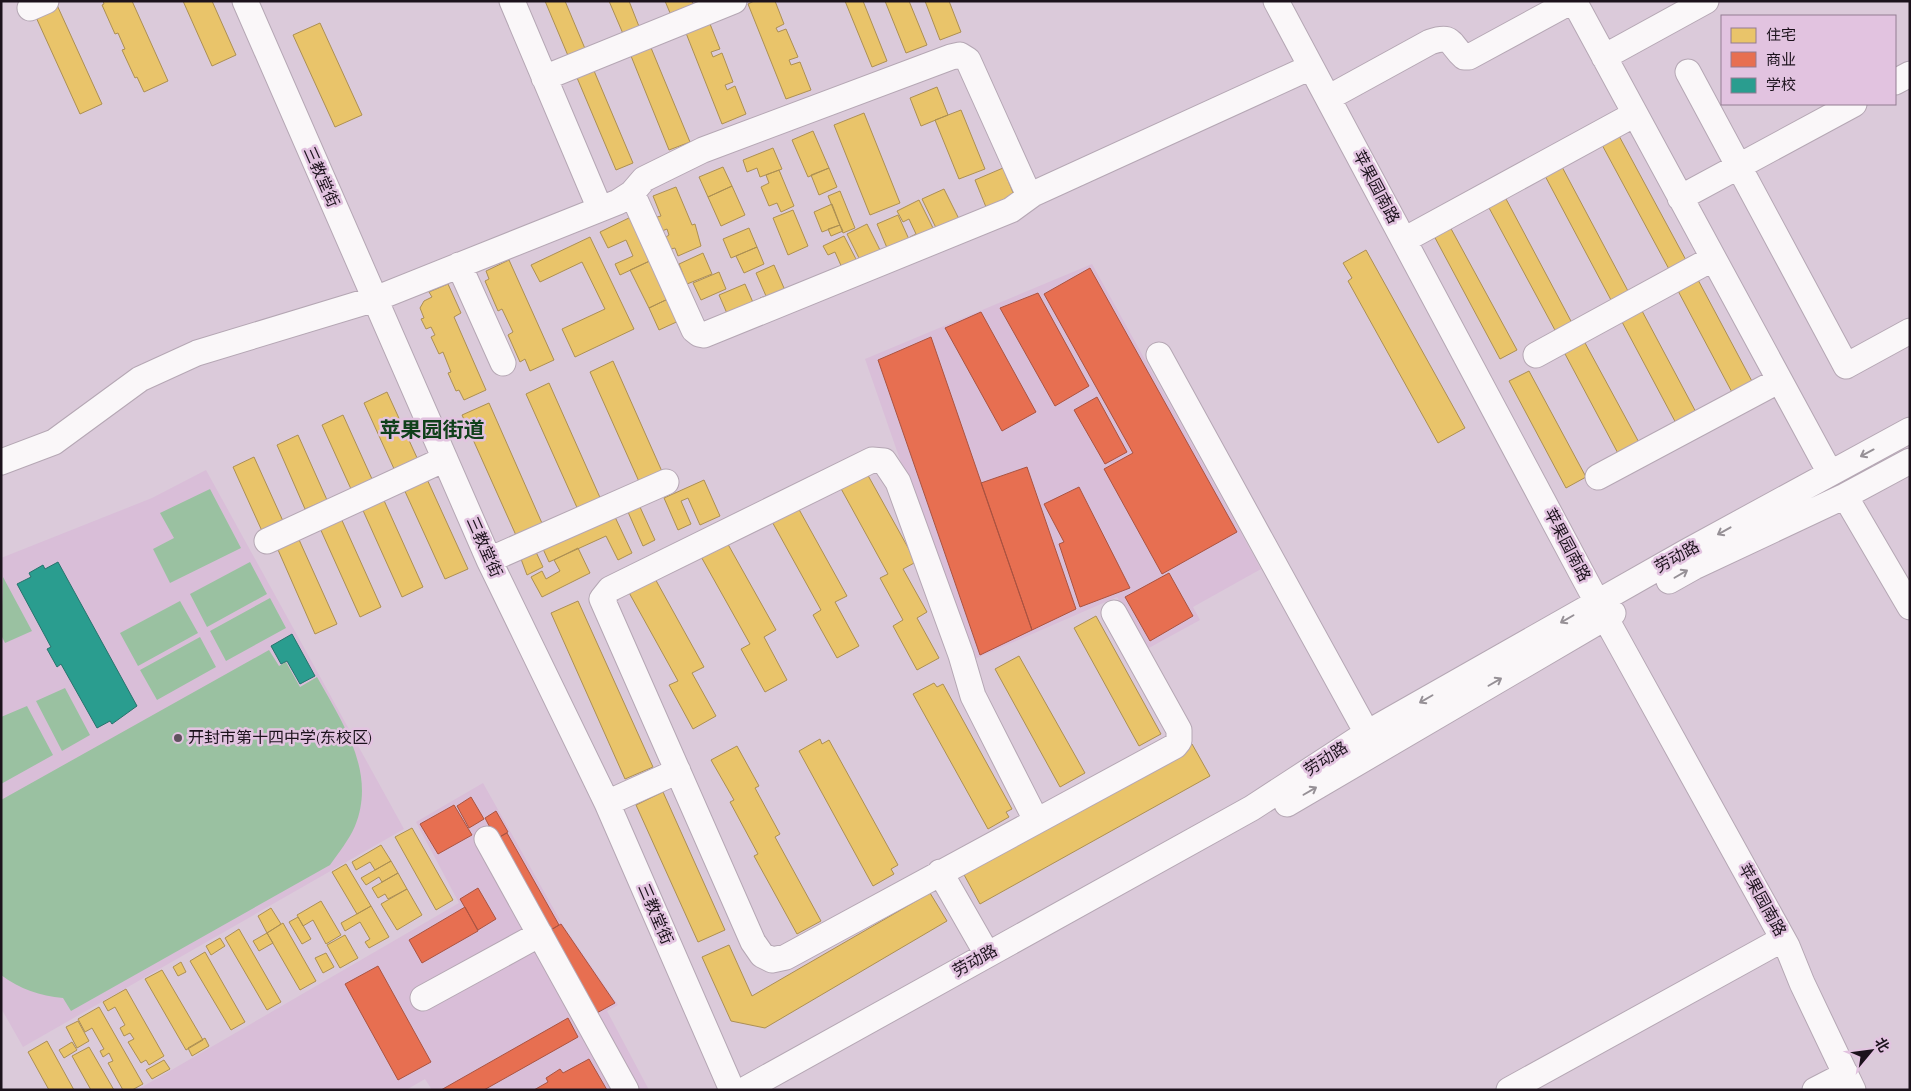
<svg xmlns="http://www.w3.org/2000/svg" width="1911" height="1091" font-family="Spectral,'Noto Sans SC',serif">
<rect width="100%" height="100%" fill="#dbcada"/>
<path fill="#d9bed8" d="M1092,264l169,305 -68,38 7,13 -53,29 -30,-52 -147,64 -105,-302z
M206,470l198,359 -381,218 -22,-39v-450l151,-60z
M483,783l78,139 57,83 -11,6 42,79h-217l-7,-11 -19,11h-269l322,-187 -43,-81z"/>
<path fill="#9ac1a1" d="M210,489l31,59 -71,35 -17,-34 21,-11 -14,-25z
M250,562l17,32 -60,33 -17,-33z
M3,577l29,54 -27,12 -4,-8z
M270,598l16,30 -60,33 -16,-30z
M180,601l18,32 -60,33 -18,-33z
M200,637l16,30 -59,33 -17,-30z
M269,650l10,16 7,-4 14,25 17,-10c25,45 60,95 38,149 -6,14 -16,26 -25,39l-259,146 -8,-13c-23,-2 -43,-9 -62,-23v-175z
M65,688l25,47 -28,16 -26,-50z
M27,706l26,49 -52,29v-67z"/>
<path fill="#e9c46a" stroke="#ac8f53" d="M103,1h29l36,80 -24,11 -7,-15 -2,1 -13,-28 3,-1 -7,-16 -3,1 -13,-29 2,-1z
M183,1h29l24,54 -24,11z
M545,1h20l21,50 -17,7z
M609,1h20l11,28 -16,7z
M665,1h27l4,10 -23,9z
M754,1h21l9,23 -8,4 2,4 8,-3 12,28 -9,3 2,5 9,-3 11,28 -25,9 -38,-95z
M845,1h18l24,60 -15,6z
M885,1h24l18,44 -21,8z
M925,1h24l12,31 -21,8z
M57,5l45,99 -22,10 -45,-99z
M708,19l12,30 -9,3 2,5 9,-4 11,29 -8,3 2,5 8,-4 11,28 -24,10 -38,-96z
M320,23l42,92 -27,12 -42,-92z
M649,43l41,99 -21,8 -40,-99z
M592,66l41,97 -17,7 -41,-97z
M937,87l11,28 -27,11 -11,-28z
M961,110l24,59 -26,10 -24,-59z
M864,113l36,90 -30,12 -36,-90z
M813,131l16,37 -21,9 -16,-37z
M1618,134l69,128 -17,9 -69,-128z
M773,148l9,21 -22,8 -3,-9 -10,4 -4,-12z
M1561,165l67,126 -17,9 -67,-126z
M723,167l9,19 -24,11 -9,-20z
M829,168l8,19 -18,8 -8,-20z
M1003,168l13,32 -28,12 -13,-32z
M779,170l15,36 -13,6 -4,-9 -8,3 -8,-19 8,-4 -3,-8z
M732,186l13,29 -24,11 -13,-29z
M676,187l16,38 3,-1 6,22 -23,10 -3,-8 -4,1 -5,-12 3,-2 -2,-6 -5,2 -5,-14 4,-1 -8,-20z
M944,189l16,32 -22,11 -16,-33z
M840,191l15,37 -12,5 -15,-37z
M1505,197l67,126 -16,9 -68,-126z
M919,200l17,34 -22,10 -4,-7 6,-3 -7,-15 -6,3 -6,-11z
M832,204l8,21 -18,7 -8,-20z
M793,210l15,36 -20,9 -15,-37z
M898,215l14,31 -22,9 -13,-31z
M633,216l21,43 -34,16 -5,-11 18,-8 -7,-16 -18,8 -8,-16z
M867,224l16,32 -20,10 -16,-32z
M840,225l3,6 -12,5 -3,-7z
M1449,225l68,125 -17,9 -67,-125z
M749,228l8,19 -26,11 -8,-19z
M844,236l14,27 -15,7 -8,-18 -7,3 -5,-9z
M590,237l44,92 -59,28 -13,-28 43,-20 -23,-47 -42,20 -9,-17z
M757,247l7,17 -20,9 -8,-17z
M1366,250l99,178 -27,15 -90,-162 4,-3 -9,-15z
M703,253l9,21 -25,10 -8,-20z
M654,259l18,38 -23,11 -19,-38z
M509,260l45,100 -24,11 -5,-12 -5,3 -12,-27 5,-3 -11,-23 -4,2 -13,-30 4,-2 -3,-8z
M774,265l13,30 -24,10 -3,-7 6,-2 -10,-23z
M719,272l7,17 -25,11 -8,-17z
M1697,278l57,107 -20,11 -57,-107z
M448,284l13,29 -7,4 32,73 -22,10 -5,-10 -3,1 -8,-18 3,-1 -8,-20 -4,2 -8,-17 4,-2 -4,-8 -5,2 -5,-10 3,-1 -4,-10 4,-7 8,-4 -3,-5z
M745,284l10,23 -26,11 -10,-23z
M672,297l11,22 -24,11 -10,-22z
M1641,309l57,107 -20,11 -57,-107z
M1584,341l58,107 -21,11 -57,-107z
M613,361l51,115 -23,10 -51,-114z
M1529,371l57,106 -20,11 -57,-107z
M549,383l53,119 -23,10 -53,-118z
M387,392l31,68 -23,11 -31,-68z
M489,403l56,127 -26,12 -57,-127z
M343,415l29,64 -21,10 -29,-64z
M298,435l29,65 -22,9 -28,-64z
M254,457l29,64 -21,10 -29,-64z
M865,470l51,92 -13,7 24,43 -10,6 22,40 -22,12 -24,-44 10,-6 -23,-42 8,-4 -49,-89z
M426,477l42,92 -23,10 -42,-92z
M704,480l16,36 -20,9 -12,-27 -7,3 10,23 -13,6 -14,-32z
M382,496l41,91 -21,10 -41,-91z
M796,504l51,92 -12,6 24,44 -22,12 -24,-43 8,-5 -51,-92z
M640,507l15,33 -12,6 -15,-34z
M340,516l41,91 -21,10 -41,-91z
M615,517l17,36 -14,7 -12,-24 -57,26 -6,-13z
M296,533l41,91 -22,10 -40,-91z
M725,539l51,91 -12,7 23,43 -22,12 -24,-43 9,-5 -51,-91z
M578,548l12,25 -48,24 -11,-20 11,-6 4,8 14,-8 -6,-11z
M536,552l7,15 -16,8 -6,-16z
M653,575l51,92 -12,6 24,43 -23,13 -24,-44 9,-4 -51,-92z
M578,601l75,166 -28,12 -74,-166z
M1096,616l65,118 -22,12 -65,-118z
M1019,656l66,117 -25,14 -65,-118z
M934,683l3,4 6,-3 69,125 -6,3 3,5 -21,12 -75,-135z
M820,739l2,5 7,-4 69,125 -7,4 3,5 -21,12 -74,-135z
M1192,744l18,32 -230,128 -18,-33z
M737,746l22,40 -4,2 25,46 -5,3 46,84 -24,13 -43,-78 4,-2 -28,-52 4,-2 -23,-40z
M663,792l62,138 -27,12 -62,-137z
M412,828l41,72 -17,10 -41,-73z
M381,845l10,16 -16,9 -5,-8 -14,8 -4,-8z
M391,861l7,12 -16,9 -3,-5 -13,8 -5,-7z
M346,864l25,42 -14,8 -25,-42z
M398,873l9,16 -19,10 -3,-5 -7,4 -6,-10z
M407,889l15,26 -25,15 -16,-26z
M930,893l17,28 -182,107 -34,-7 -29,-64 27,-12 23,51z
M321,901l20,34 -15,9 -13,-24 -10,6 -6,-11z
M371,906l18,31 -20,11 -4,-6 5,-3 -10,-17 -15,9 -4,-8z
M271,908l10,16 -14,9 -9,-17z
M298,917l13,22 -9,5 -13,-22z
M283,923l33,58 -16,9 -33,-57z
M239,929l42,73 -14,8 -42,-72z
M267,933l6,10 -14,8 -6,-10z
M345,935l13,23 -18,10 -13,-23z
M220,938l5,8 -14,9 -5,-9z
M205,952l40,70 -14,8 -41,-69z
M326,953l8,14 -11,6 -8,-15z
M181,962l5,10 -8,4 -5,-9z
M162,970l41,70 -17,10 -41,-71z
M126,989l38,67 -15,9 -3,-5 -5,3 -13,-21 6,-3 -4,-6 -6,3 -4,-8 5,-3 -10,-18 -7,4 -5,-9z
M99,1007l44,77 -11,6h-9l-15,-27 5,-2 -4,-8 -6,4 -3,-6 4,-2 -12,-21 -7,4 -7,-13z
M78,1021l11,20 -12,7 -11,-21z
M205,1038l4,8 -17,10 -4,-8z
M47,1041l27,49h-25l-21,-38z
M72,1042l5,8 -13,8 -5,-8z
M89,1047l25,43h-23l-19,-34z
M164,1060l6,9 -18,10 -6,-9z"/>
<path fill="#e76f51" stroke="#aa5341" d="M1090,268l147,264 -75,42 -58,-105 29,-16 -89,-159z
M1038,293l51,93 -34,20 -55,-98z
M981,312l55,100 -34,19 -57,-103z
M931,337l101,293 -52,25 -102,-295z
M1097,397l30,55 -22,12 -31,-54z
M1027,467l49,142 -44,21 -51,-147z
M1079,487l51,101 -50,19 -21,-63 5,-2 -20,-38z
M1169,573l24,43 -43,25 -25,-44z
M471,797l13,22 -15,9 -12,-22z
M454,805l18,30 -34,19 -18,-30z
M496,811l12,21 -12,7 -11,-21z
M507,833l52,92 -10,6 -53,-92z
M478,888l18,31 -18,11 -18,-31z
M465,907l13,24 -56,32 -13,-23z
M561,924l54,79 -20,11 -46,-83z
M378,966l53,96 -33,18 -53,-96z
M568,1018l10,19 -94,53h-43z
M589,1059l18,31h-73l14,-8 -2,-4 14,-9 3,4z"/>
<path fill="#2a9d8f" stroke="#26736c" d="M58,562l79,144 -25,18 -2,-3 -13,7 -36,-64 -4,3 -10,-18 4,-2 -34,-63 14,-7 -2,-4 14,-8 2,4z
M292,634l23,42 -15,8 -13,-23 -6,3 -10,-18z"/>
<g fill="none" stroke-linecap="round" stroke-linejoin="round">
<defs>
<path id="minor" d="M245,1l244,559 118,243 125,287
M512,1l88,208
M1276,1l329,616 182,329 15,37 51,107
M1574,1l256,472
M30,8l16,-7
M1604,57l102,-56
M1688,72l158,294 64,-35
M544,78l190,-77
M1895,82l15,-8
M1328,98l102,-56c24,-8 19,2 34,15h5l103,-56
M632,193l62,137 5,4 5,1 307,-125 22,-16
M1680,198l174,-94
M1404,240l231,-126
M459,265l44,98
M1159,355l208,378
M1536,355l176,-96
M1,462l53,-20 86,-63 57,-26 178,-54 243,-97 14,-9 12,-14 59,-29 248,-93 9,-2 8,5 59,131 6,3 278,-127
M1598,477l180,-96
M1845,496l65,111
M267,541l178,-82
M489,560l177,-78
M1669,581l25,-14 151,-71 65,-35
M607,803l71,-32
M1287,804l326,-191
M1036,820l-63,-124 -12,-41 -63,-173 -14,-21 -12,-1 -262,129 -8,10 151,343 9,13 10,5 14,-3 389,-211 4,-5v-11l-65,-117
M487,839l139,251
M940,872l47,82
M423,998l117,-64
M744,1090l508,-282 115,-75 319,-181 224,-122
M1509,1090l274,-151
M1815,1090l31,-16"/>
</defs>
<use href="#minor" stroke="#b5a7b4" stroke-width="27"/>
<use href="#minor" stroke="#faf7f9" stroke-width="25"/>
</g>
<defs><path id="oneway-shaft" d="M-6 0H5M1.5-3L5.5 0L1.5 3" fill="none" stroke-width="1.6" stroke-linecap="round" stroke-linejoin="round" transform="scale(1.25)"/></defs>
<g stroke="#969096">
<use href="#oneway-shaft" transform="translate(1867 453) rotate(152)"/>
<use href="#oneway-shaft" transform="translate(1724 531) rotate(151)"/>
<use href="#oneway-shaft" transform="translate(1681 574) rotate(-30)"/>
<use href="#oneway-shaft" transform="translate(1567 619) rotate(150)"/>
<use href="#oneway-shaft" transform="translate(1495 682) rotate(-30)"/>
<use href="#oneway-shaft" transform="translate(1426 699) rotate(150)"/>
<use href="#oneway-shaft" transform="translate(1310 791) rotate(-30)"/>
</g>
<circle fill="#5f525e" stroke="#e2c3e0" stroke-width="2" cx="178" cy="738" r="5"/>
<g text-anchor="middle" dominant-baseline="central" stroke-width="5" stroke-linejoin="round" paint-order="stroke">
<g font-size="16" fill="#1c121c" stroke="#e2c3e0">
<text transform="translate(321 177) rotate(66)">三教堂街</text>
<text transform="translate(1376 187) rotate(62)">苹果园南路</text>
<text transform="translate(1567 545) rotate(62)">苹果园南路</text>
<text transform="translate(484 547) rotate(66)">三教堂街</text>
<text transform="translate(1677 557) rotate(-29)">劳动路</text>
<text transform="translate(1326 759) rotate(-33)">劳动路</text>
<text transform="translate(1762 900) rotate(61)">苹果园南路</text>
<text transform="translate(655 914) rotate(67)">三教堂街</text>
<text transform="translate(975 961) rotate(-29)">劳动路</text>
</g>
<g font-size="16" fill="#1c121c" stroke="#e2c3e0" text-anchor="start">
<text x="188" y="738">开封市第十四中学(东校区)</text>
</g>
<g font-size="21" font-weight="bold" fill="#10401b" stroke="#e2c3e0">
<text x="432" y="431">苹果园街道</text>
</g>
</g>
<rect width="1911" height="1091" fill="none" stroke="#1c121c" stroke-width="5"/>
<rect x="1721" y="15" width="175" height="90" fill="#e2c3e0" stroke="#937c92"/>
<rect x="1731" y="28" width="25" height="15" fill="#e9c46a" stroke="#937c92"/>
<text x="1766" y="40" font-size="15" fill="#1c121c">住宅</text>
<rect x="1731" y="52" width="25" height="15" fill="#e76f51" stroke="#937c92"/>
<text x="1766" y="65" font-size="15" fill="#1c121c">商业</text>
<rect x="1731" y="78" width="25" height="15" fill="#2a9d8f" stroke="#937c92"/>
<text x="1766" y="90" font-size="15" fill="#1c121c">学校</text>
<g transform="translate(1871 1051) rotate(61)" stroke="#e2c3e0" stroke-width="4" paint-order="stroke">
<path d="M0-4L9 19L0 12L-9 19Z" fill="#1c121c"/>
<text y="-8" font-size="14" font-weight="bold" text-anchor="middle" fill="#1c121c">北</text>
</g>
</svg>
